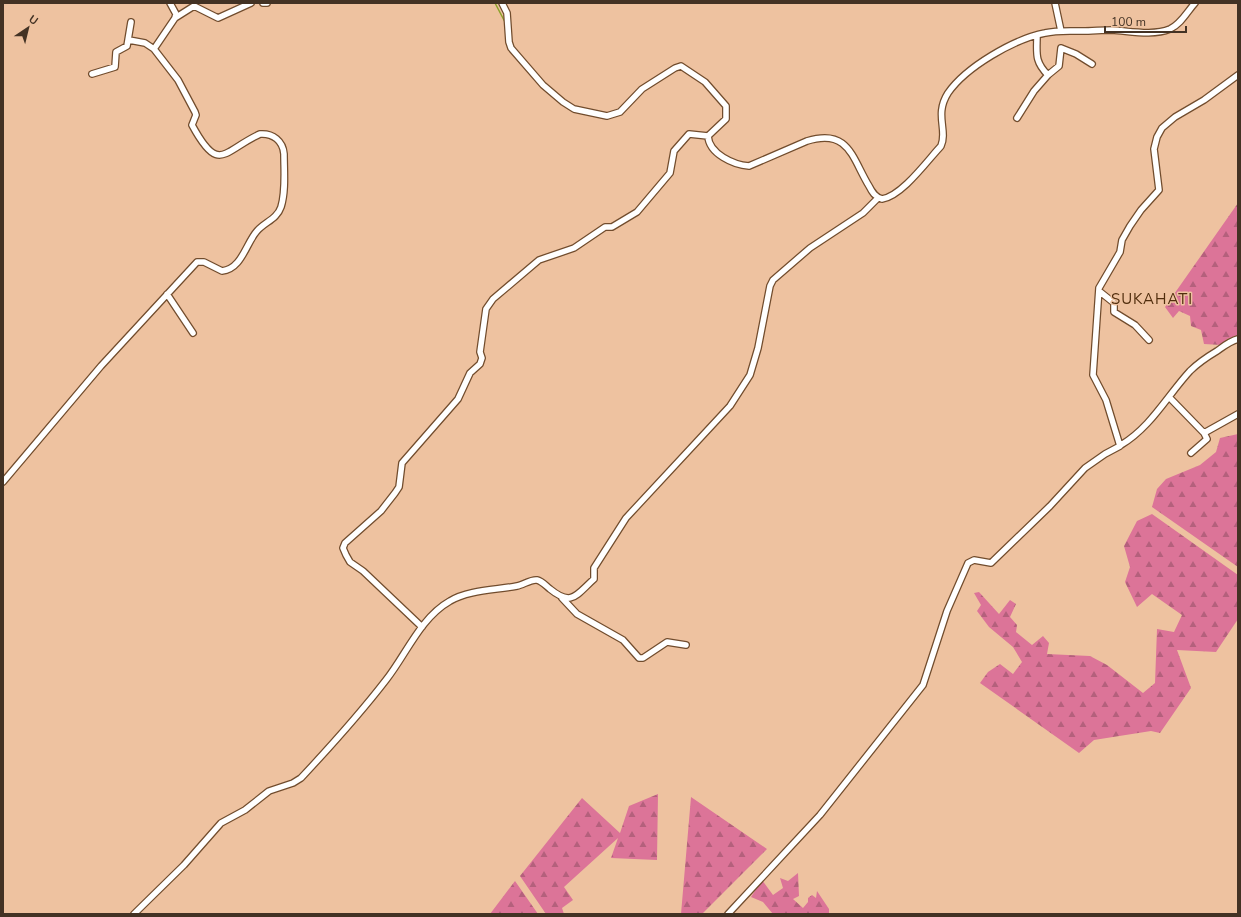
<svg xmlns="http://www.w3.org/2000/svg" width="1241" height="917" font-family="'Nunito Sans',sans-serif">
<defs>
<pattern id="forest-firs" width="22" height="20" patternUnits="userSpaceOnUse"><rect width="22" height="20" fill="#dc7498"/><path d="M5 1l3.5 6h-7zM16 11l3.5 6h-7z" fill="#b4607c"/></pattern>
</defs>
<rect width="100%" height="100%" fill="#eec2a0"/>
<path fill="url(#forest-firs)" d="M1238,203v132l-11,4 -6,6 -17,-1 -3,-14 -10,-4 -1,-10 -11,-5 -6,7 -8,-11z
M1238,434v133l-86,-60 5,-18 9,-10 34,-14 16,-13 4,-14z
M1152,514l86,61v44l-22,33 -39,-2 14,38 -31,45 -9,-2 -57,9 -15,13 -99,-70 8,-11 12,-8 13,10 9,-12 -9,-15 -24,-20 -12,-16 4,-6 -7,-12 5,-1 20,22 11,-14 6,4 -6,13 7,8 -1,7 16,13 11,-9 6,7 -2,11 43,2 17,9 36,28 12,-10 2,-54 17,3 8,-17 -30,-21 -15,13 -12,-25 5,-15 -6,-21 13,-25z
M658,794l-1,66 -46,-2 7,-20 -54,49 9,13 -11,8 2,6h-18l-26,-38 62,-78 38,35 9,-27z
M691,797l76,52 -65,65h-21z
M798,873l1,23 -6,3 10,9 5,-6v-4l4,-3 4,3 1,-7 12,18v5h-56l-10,-12 -12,-5 11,-17 11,15 10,-7 -3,-10 8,3z
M515,881l23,33h-48z"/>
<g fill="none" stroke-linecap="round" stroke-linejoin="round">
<path stroke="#8ca129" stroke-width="1.5" d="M495,3l10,19"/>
<defs>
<path id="street" d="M263,3h4
M502,3l5,10 2,29 2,6 32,37 20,17 11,7 33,7 13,-4 22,-23 33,-21 6,-2 24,16 21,24v13l-18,17c1,18 26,29 41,30l58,-25c42,-13 45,17 62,45 3,6 6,11 13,13 20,-3 45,-38 59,-53 7,-16 -7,-31 7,-53 18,-26 66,-54 97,-60 12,-3 25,-2 37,-2 10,0 20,-1 30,-1 18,1 41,6 58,-1 11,-5 17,-17 25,-26
M1055,3l6,28
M175,18l19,-12 24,12 33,-15
M129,40l16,3 9,6
M92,74l23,-7 1,-15 11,-6 4,-24
M1048,75l11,-9 2,-18 15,6 16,10
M1017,118l17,-27 14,-16c-14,-14 -11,-22 -11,-40
M1099,291l15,12v9l21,13 14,15
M167,294l26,39
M1169,397l35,36 3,6 -16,14
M1204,433l34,-19
M1121,445c30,-18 46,-49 69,-74 8,-8 17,-14 27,-20 7,-5 13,-10 21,-12
M3,482l98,-116 96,-104h7l18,9c20,-2 24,-28 35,-40 8,-9 20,-12 24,-24 5,-16 3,-36 3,-53 -1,-13 -11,-21 -24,-20 -37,17 -41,41 -68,-9l4,-10 -1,-3 -17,-32 -24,-31 21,-31 1,-4 -6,-11
M562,598l15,16 46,26 16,18h4l24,-16 19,3
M422,627l-59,-56 -13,-9 -4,-7 -3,-7 2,-5 36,-32 14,-18 4,-6 3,-24 56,-64 12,-26 10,-9 2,-6 -2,-6 6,-43 7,-10 46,-39 35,-12 31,-21h7l25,-15 33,-39 4,-22 15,-17 19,2
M134,914l50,-49 37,-42 24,-13 24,-19 24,-8 8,-5c29,-31 58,-63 85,-98 20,-25 34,-62 64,-79 18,-11 46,-11 67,-15 6,-1 14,-7 20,-6 5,1 9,6 13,9 22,18 26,6 44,-10v-11l32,-50 104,-112 20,-31 8,-27 12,-62 3,-6 37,-32 53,-35 15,-15
M728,914l92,-99 103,-130 24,-74 21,-48 6,-3 17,3 59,-57 35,-38 20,-14 15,-8 -14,-46 -13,-25 6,-87 21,-36 2,-12 8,-14 11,-16 18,-20 -5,-41 3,-12 5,-9 13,-11 29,-17 34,-25"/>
</defs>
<use href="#street" stroke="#714c2d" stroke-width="8"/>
<use href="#street" stroke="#fff" stroke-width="5.5"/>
</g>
<g text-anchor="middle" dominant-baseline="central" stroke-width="3" stroke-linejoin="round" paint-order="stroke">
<g font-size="15" letter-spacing="1" fill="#502d0d" stroke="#eec2a0">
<text x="1152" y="299">SUKAHATI</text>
</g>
</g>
<rect width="1241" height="917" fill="none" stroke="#433224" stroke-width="8"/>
<g transform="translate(28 28) rotate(35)" stroke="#eec2a0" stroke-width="3" paint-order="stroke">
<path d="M0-3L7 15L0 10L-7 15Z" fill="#433224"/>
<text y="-6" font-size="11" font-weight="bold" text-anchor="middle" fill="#433224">U</text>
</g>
<path d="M1105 26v6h81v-6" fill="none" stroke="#433224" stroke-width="2"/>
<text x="1111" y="26" font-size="12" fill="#433224" stroke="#eec2a0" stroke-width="3" paint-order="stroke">100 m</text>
</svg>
